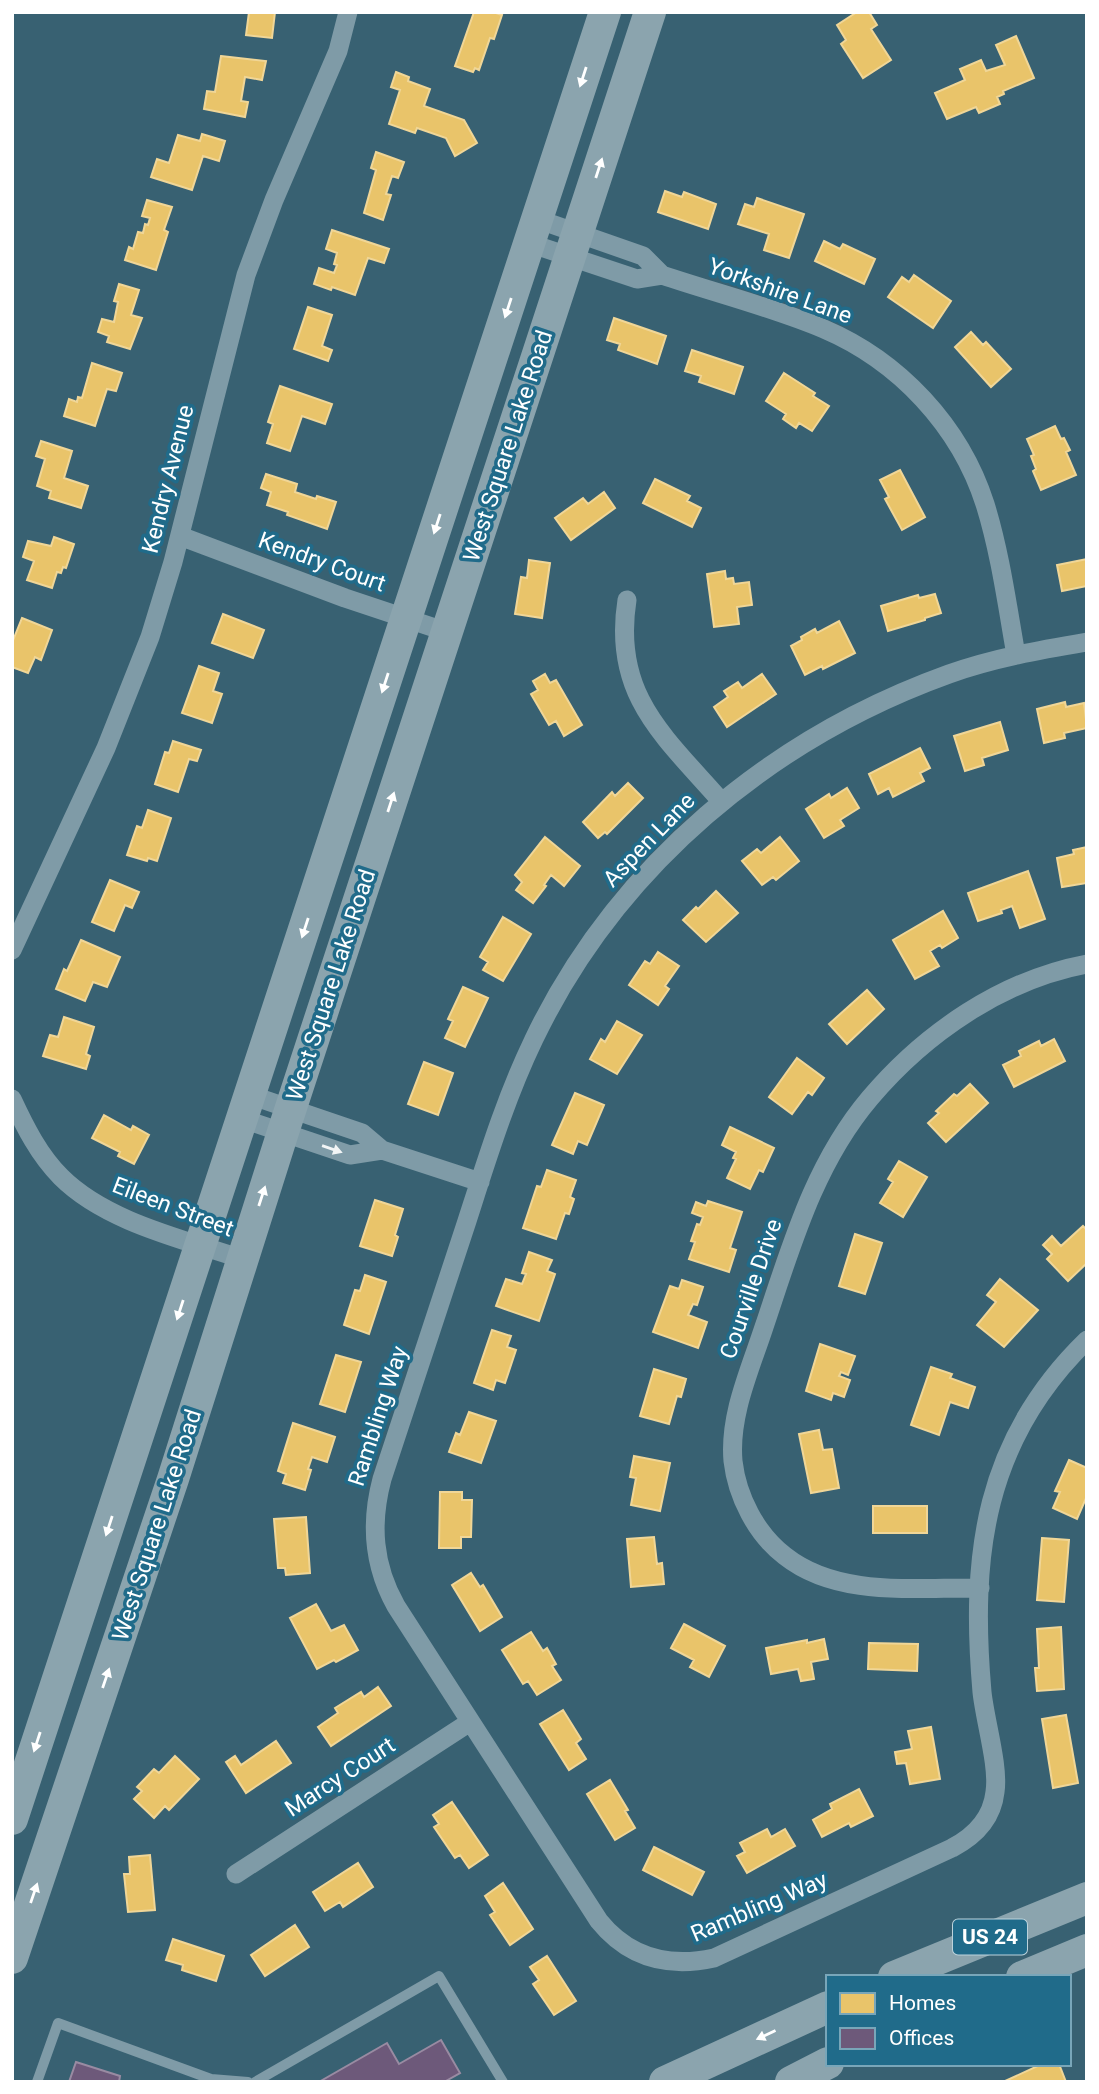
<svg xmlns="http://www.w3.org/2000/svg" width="1099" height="2094" font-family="Roboto,sans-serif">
<rect width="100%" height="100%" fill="#386172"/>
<path fill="#e9c46a" stroke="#f0d697" stroke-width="2" d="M249,12h26l-3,26 -26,-3z
M474,12h19l9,3 -8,24 -4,-1 -11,32 -4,-2 -2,4 -18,-6z
M857,12h12l8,13 -6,4 20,31 -28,18 -22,-34 5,-4 -9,-15z
M1016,36l18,42 -31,13 1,3 -7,3 3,7 -21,9 -3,-6 -29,12 -12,-26 30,-13 -5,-11 21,-9 5,11 19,-6 -9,-20z
M221,56l45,5 -4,19 -17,-3 -4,24 7,1 -3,15 -41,-8 3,-18 8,1z
M396,72l13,5 -1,4 22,8 -6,17 40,14 13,23 -22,13 -9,-18 -29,-10 -2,5 -26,-9 11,-34 -9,-3z
M202,134l23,7 -6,20 -16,-5 -11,34 -41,-13 6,-18 12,4 9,-28 22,6z
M376,152l28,10 -6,16 -6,-2 -6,18 5,1 -8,25 -19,-7 12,-43 -5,-2z
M665,191l17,6 2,-5 32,12 -8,25 -50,-17z
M757,198l47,16 -15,44 -25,-8 5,-16 -31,-10 7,-20 9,3z
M147,200l25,7 -8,23 4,2 -12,38 -31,-10 4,-13 4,2 5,-17 5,1 2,-9 3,1 2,-7 -8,-2z
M332,230l57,19 -5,14 -16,-5 -13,37 -23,-8 -1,3 -17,-6 5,-16 15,5 3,-8 -3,-1 3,-11 -11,-4z
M824,241l16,8 3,-5 32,15 -11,25 -49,-23z
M914,275l37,26 -18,27 -45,-31 14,-20 7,5z
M119,284l20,6 -8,25 11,3 -12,31 -23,-7 2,-6 -11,-4 4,-13 12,3 4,-20 -4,-1z
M308,307l24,8 -10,31 10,4 -4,11 -34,-12z
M614,318l52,18 -9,28 -39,-14 2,-6 -13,-4z
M971,332l12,13 3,-3 25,27 -20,18 -36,-40z
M692,350l51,17 -9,27 -35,-12 2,-6 -16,-5z
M92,363l30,10 -6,18 -9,-2 -12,37 -31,-10 5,-17 8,3 1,-5 4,1z
M784,373l31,20 -2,3 16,10 -17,25 -13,-8 -3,5 -13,-9 3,-5 -20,-13z
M280,386l52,18 -7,20 -23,-8 -12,35 -23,-8 6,-19 -5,-2z
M1055,426l6,13 3,-1 6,12 -4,2 10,23 -35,15 -8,-19 3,-2 -5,-13 3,-1 -7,-16z
M41,441l31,10 -8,27 24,8 -7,22 -32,-10 2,-7 -14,-5 8,-27 -9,-3z
M900,470l25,47 -23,13 -17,-31 4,-2 -9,-17z
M266,474l31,10 -2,8 21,7 1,-3 19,6 -9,27 -40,-14 1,-3 -21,-7 4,-13 -10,-4z
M655,479l35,17 -3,5 14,7 -9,19 -49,-24z
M604,492l11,16 -44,32 -16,-22 28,-20 5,6z
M54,537l20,7 -8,24 -3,-1 -2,6 -4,-1 -5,16 -25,-8 7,-19 -11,-4 5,-16 23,5z
M1087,559v27l-25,5 -5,-26z
M529,560l21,3 -8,55 -27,-4 6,-37 6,1z
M725,571l1,8 7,-1 1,6 15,-2 3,23 -15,2 2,17 -25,3 -7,-53z
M935,594l6,19 -16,5v2l-37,11 -7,-25 37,-11 1,3z
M223,614l41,16 -11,28 -41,-15z
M22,618l30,12 -11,30 -6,-3 -7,16 -16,-6v-24z
M839,621l16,32 -32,16 -1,-3 -17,9 -14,-29 11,-6 -1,-3 14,-8 2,4z
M199,666l20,7 -6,18 9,3 -10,29 -30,-10z
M545,674l5,9 6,-3 26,45 -18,11 -8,-15 -7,4 -18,-31 7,-4 -5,-9z
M762,674l14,20 -49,33 -13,-20 14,-10 -4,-6 14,-9 4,6z
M1065,702l1,5 18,-4 3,25 -23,5 1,5 -21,5 -7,-34z
M1000,722l8,28 -26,8 2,7 -19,6 -11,-35z
M173,741l28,9 -4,11 -8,-2 -11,33 -23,-8 10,-32 4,1z
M920,748l10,20 -10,5 4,8 -31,16 -4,-9 -11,6 -9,-20z
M628,783l15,15 -36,36 -2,-2 -7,6 -15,-16 29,-30 3,4z
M847,788l12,20 -19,12 4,6 -20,12 -18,-29 23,-15 2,4z
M148,810l23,8 -14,43 -9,-3 -1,3 -20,-6 10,-29 5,2z
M545,837l35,29 -16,20 -13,-11 -7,10 2,1 -13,17 -17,-13 6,-8 -7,-7z
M780,837l19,24 -23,19 -3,-3 -11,8 -20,-24 15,-12 4,4z
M1087,847v36l-25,4 -5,-29 17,-4 -1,-4z
M1028,871l17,48 -25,9 -8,-22 -11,4 1,3 -24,8 -10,-28z
M110,880l29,12 -7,16 -7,-3 -11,26 -22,-9z
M716,891l22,22 -32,29 -23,-22 13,-13 2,2z
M943,911l15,27 -16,10 -2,-3 -10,6 9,15 -24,13 -22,-39z
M503,917l28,17 -28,47 -20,-11 5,-8 -8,-5z
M81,940l39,17 -13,30 -14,-5 -8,19 -29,-12 8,-20 3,2z
M658,952l21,14 -14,20 4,3 -11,16 -29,-20 16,-24 5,3z
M463,987l25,11 -23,49 -20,-9 8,-17 -5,-2z
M867,990l17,19 -37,35 -18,-20z
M64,1017l30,10 -8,27 4,2 -4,13 -43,-13 7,-21 8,2z
M617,1021l25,14 -25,39 -27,-15 11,-20 4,3z
M1054,1039l11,22 -51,26 -11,-22 18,-9 -2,-5 20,-10 2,5z
M797,1058l27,20 -12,17 -4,-3 -16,22 -23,-17z
M424,1062l29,11 -15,42 -30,-11z
M970,1084l18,19 -42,39 -18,-19 11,-10 -3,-2 18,-17 3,2z
M575,1093l29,12 -17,40 -9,-4 -5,13 -21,-9z
M104,1115l27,15 2,-4 16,9 -15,29 -16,-8 2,-4 -28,-14z
M730,1127l44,21 -11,24 -4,-2 -9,19 -23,-11 9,-19 -3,-1 3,-6 -14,-7z
M899,1161l28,16 -24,40 -23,-14 13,-21 -5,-3z
M547,1170l29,10 -6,17 4,2 -5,15 -4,-1 -9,26 -33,-11 14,-42 4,1z
M375,1200l28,9 -8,26 3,2 -6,19 -32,-10z
M708,1201l34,11 -12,36 6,2 -7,22 -40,-13 6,-17 -4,-1 6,-17 3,1 3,-8 -11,-4 4,-11 10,4z
M1083,1226l4,4v33l-19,18 -21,-22 5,-5 -9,-9 9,-9 9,10z
M855,1234l27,9 -17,51 -26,-8z
M529,1252l23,8 -5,11 8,3 -16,47 -43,-15 10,-27 16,5 4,-10 -4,-1z
M365,1275l21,7 -17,52 -25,-9 11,-35 5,1z
M1000,1279l38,31 -34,37 -27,-22 19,-23 -9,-7z
M682,1280l21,7 -6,18 -4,-1 -5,11 19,7 -9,26 -45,-16 17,-46 9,3z
M492,1330l19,6 -4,11 9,3 -11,33 -9,-3 -3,10 -19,-7z
M820,1344l35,12 -7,19 -7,-3 -2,4 11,4 -6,17 -11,-4 -2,7 -25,-9z
M336,1355l25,7 -16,50 -25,-8z
M931,1367l21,7 -2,4 25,9 -7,21 -18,-6 -11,33 -28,-10z
M654,1369l32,10 -5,18 -4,-1 -8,28 -29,-8z
M469,1412l27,9 -15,42 -32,-11 7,-19 4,2z
M293,1423l42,14 -8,25 -15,-5 -4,12 3,1 -6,20 -22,-7 3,-9 -8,-3z
M819,1430l4,20 9,-1 7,39 -28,5 -12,-59z
M634,1456l36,7 -10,48 -29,-6 5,-27 -6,-1z
M1069,1460l18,8v28l-10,23 -24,-11 7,-16 -5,-1z
M440,1492h22v8h10l-1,37h-10v11h-22z
M873,1506h54v27h-54z
M306,1517l4,56 -24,2 -1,-7h-7l-4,-49z
M654,1537l3,27 5,-1 2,21 -33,3 -4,-48z
M1042,1538l27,2 -5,62 -27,-2z
M471,1573l9,14 3,-2 19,32 -22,14 -28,-46z
M316,1604l15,27 13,-6 14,25 -22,12 -2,-2 -17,9 -27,-51z
M684,1624l41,22 -16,31 -19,-10 4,-7 -23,-12z
M1061,1627l3,62 -27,2 -2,-23h4l-2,-39z
M531,1632l12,19 4,-3 9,16 -4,2 9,14 -24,15 -9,-14 -5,3 -21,-34z
M824,1639l4,20 -17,3 3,17 -13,2 -3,-12 -27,5 -5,-26 41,-8v3z
M869,1643l49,1 -1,27 -49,-2z
M378,1687l13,19 -60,40 -13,-19 20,-14 -3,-5 26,-16 3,5z
M563,1710l18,29 -5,4 10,16 -17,11 -29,-46z
M1066,1715l12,68 -25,5 -11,-69z
M931,1727l9,52 -30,5 -4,-21 -9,1 -2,-12 17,-3 -4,-18z
M276,1741l15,22 -45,30 -20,-31 9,-6 6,9z
M175,1756l24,23 -30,31 -4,-4 -11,12 -20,-19 8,-8 -5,-4 17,-18 5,4z
M610,1780l18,30 -3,1 10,17 -20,12 -28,-46z
M859,1789l14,27 -22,11 -2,-4 -27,14 -9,-17 19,-11 -2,-5z
M452,1802l36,53 -19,13 -9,-13 -5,3 -21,-31 5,-3 -6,-9z
M767,1829l4,8 14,-8 10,17 -48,27 -10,-17 8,-4 -5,-9z
M654,1847l50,25 -12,23 -49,-25z
M150,1855l5,55 -27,2 -4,-38h6l-1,-17z
M358,1863l15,24 -30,20 -3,-5 -15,9 -12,-19z
M503,1883l30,46 -23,16 -20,-30 5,-3 -10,-16z
M295,1925l14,22 -44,29 -14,-21z
M173,1939l51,17 -8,25 -34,-11 1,-5 -17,-5z
M547,1956l29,45 -22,14 -21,-31 6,-4 -9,-13z
M1042,2064h17l7,18h-63z"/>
<path fill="#6d597a" stroke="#998ba2" stroke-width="2" d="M441,2040l19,33 -16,9h-125l68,-39 12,21z
M76,2062l44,14 -1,6h-50z"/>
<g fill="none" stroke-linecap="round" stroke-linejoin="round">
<path stroke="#7f9ba7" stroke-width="10" d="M37,2082l21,-59 153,56 37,3
M255,2082l184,-106 64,106"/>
<path stroke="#7f9ba7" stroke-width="19" d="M537,219l106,37 19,19c53,18 110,32 162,54 75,32 136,97 161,175 15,48 22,100 31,151
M529,243l108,36 25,-4
M180,536l165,62 102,34
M627,600c-15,95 37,136 94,201
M1087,642c-47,8 -93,16 -138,32 -178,64 -332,192 -415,365 -28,58 -47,120 -67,182 -28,86 -56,172 -85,258 -12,45 -9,86 14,127l203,315c30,37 69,47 115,37l238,-110c23,-12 40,-29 43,-56 4,-26 -10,-71 -13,-100 -12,-137 2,-252 105,-352
M12,950l94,-202 44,-111 23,-75 73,-287 28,-75 64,-149 10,-39
M250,1095l112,38 20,17 98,32
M12,1099c13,28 27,56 49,78 45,45 122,62 181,82
M243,1119l107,36 32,-5
M980,1588c-64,-1 -142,10 -195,-32 -29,-22 -48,-60 -52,-95 -4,-46 17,-91 31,-134 27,-80 50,-163 106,-229 55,-65 132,-118 217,-134
M236,1874l234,-152"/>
<path stroke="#8ba4ae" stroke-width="32" d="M12,1819l593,-1807
M12,1958l161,-479 110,-347 367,-1120
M894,1977l193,-79
M1022,1977l65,-27
M665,2082l163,-75
M791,2082l37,-19"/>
</g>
<defs><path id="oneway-solid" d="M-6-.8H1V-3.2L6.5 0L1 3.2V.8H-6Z" transform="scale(1.75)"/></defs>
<g fill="#fff">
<use href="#oneway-solid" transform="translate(583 77) rotate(108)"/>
<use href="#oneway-solid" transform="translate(599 168) rotate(-72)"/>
<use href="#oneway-solid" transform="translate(508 308) rotate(108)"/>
<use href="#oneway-solid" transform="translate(437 524) rotate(108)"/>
<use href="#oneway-solid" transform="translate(385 683) rotate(108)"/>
<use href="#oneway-solid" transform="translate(391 802) rotate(-72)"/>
<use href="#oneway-solid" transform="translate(305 928) rotate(108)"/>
<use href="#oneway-solid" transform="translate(262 1196) rotate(-72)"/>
<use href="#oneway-solid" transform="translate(180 1310) rotate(108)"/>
<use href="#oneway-solid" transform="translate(109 1526) rotate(108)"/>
<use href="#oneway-solid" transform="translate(106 1678) rotate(-71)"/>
<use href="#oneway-solid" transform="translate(37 1742) rotate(108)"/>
<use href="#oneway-solid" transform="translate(34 1893) rotate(-71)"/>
<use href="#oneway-solid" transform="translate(766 2035) rotate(155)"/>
</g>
<use fill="#f2f5f6" href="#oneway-solid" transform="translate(332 1149) rotate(19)"/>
<g text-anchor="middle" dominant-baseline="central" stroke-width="7" stroke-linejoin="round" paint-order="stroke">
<rect fill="#206b8a" stroke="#bcd3dc" stroke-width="2" x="953" y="1919.5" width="74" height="35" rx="5"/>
<g font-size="21" font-weight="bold" fill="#fff">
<text x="990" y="1937">US 24</text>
</g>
<g font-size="23" fill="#fff" stroke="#206b8a">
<text transform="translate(780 291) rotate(20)">Yorkshire Lane</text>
<text transform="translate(508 446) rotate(-72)">West Square Lake Road</text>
<text transform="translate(168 479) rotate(-76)">Kendry Avenue</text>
<text transform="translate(322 562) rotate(20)">Kendry Court</text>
<text transform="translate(649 840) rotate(-46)">Aspen Lane</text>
<text transform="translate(331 985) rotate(-72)">West Square Lake Road</text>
<text transform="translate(173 1207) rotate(21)">Eileen Street</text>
<text transform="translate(751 1289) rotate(-71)">Courville Drive</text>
<text transform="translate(378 1416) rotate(-72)">Rambling Way</text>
<text transform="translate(157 1525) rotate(-72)">West Square Lake Road</text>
<text transform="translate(340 1777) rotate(-33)">Marcy Court</text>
<text transform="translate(759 1907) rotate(-23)">Rambling Way</text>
</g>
</g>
<rect width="1099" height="2094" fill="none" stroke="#ffffff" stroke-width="28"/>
<rect x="826" y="1975" width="245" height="91" fill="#206b8a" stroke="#79a6b9" stroke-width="2"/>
<rect x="840" y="1993" width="35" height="21" fill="#e9c46a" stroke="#79a6b9" stroke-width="2"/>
<text x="889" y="2010" font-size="21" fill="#ffffff">Homes</text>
<rect x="840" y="2028" width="35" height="21" fill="#6d597a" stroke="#79a6b9" stroke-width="2"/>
<text x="889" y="2045" font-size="21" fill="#ffffff">Offices</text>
</svg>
